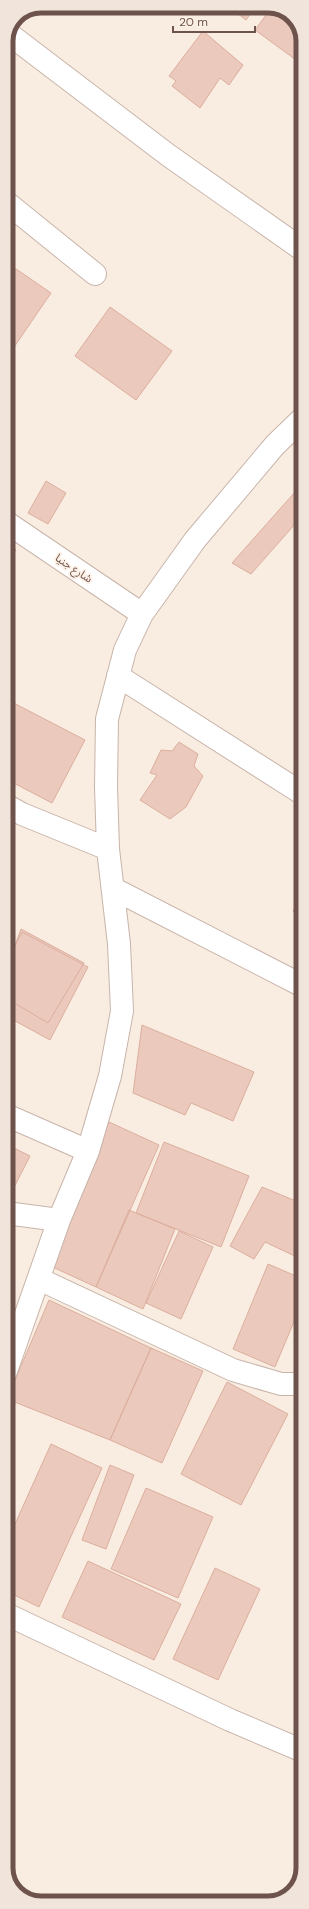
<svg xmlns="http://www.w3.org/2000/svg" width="309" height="1909" font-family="'DM Sans','Noto Sans Arabic',sans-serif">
<rect width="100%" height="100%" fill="#f9ede1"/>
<path fill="#ebc9bc" stroke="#dcae9e" d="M228,6h28l-10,14z
M267,6h5l21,11 10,20v28l-48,-35 11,-15 -4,-2z
M203,31l40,34 -14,20 -9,-7 -20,30 -28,-22 4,-5 -7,-5z
M6,262l45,31 -41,60 -4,-3z
M110,307l62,44 -36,49 -61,-44z
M6,365l6,4 -6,8z
M46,481l20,12 -18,31 -20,-11z
M303,483v32l-52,59 -19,-11z
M6,542l10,8 -10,14z
M6,699l79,41 -33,63 -46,-24z
M179,742l19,12 -4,12 9,10 -17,31 -16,12 -30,-19 17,-25 -7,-2 11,-23 11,1z
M303,893v26l-10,-8z
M21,929l63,34 -36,60 -42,-25v-28z
M22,932l66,35 -38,73 -44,-24v-53z
M142,1025l112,47 -21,49 -42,-18 -6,12 -52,-22z
M303,1054v18l-7,-3z
M109,1122l50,23 -63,142 -50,-23z
M164,1142l85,34 -28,71 -85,-34z
M6,1144l24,12 -24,47z
M262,1187l41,17v56l-38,-18 -11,17 -24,-13z
M129,1210l46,19 -32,80 -47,-22z
M179,1231l34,16 -32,72 -35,-16z
M268,1264l35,15v21l-28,67 -42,-18z
M49,1300l102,48 -41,92 -103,-41z
M151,1348l52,23 -41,92 -52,-23z
M227,1382l61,32 -47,91 -60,-31z
M51,1444l51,24 -63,139 -33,-16v-47z
M110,1465l24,10 -28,74 -24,-9z
M146,1488l67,29 -35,81 -67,-29z
M88,1561l93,43 -27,56 -92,-43z
M215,1568l45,21 -42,91 -45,-21z"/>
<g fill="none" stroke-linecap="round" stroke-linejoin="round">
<defs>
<path id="minor" d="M9,34l159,121 135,95
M6,202l89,72
M6,522l136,92
M118,676l185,118
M6,805l16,9 86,35
M114,889l189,97
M6,1115l82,36
M6,1213l53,7
M39,1279l194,91 48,14h22
M6,1371l53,-151 29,-69 22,-75 12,-65 -3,-67 -11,-95 -2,-62 1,-68 18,-69 17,-36 53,-74 80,-95 28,-27
M6,1614l224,106 73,31"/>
</defs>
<use href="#minor" stroke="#c8b4aa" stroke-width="24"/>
<use href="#minor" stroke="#fff" stroke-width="22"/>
</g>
<g text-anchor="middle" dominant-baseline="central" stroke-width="3.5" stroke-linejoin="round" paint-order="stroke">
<g font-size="11" fill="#6d534b" stroke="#fdf1e7">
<text transform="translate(74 568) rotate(34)">شارع جنيا</text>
</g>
</g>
<path d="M0 0H309V1909H0ZM41 13H268A28 28 0 0 1 296 41V1868A28 28 0 0 1 268 1896H41A28 28 0 0 1 13 1868V41A28 28 0 0 1 41 13Z" fill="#f1e4db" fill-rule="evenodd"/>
<path fill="none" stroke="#6d534b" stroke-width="5" d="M41 13H268A28 28 0 0 1 296 41V1868A28 28 0 0 1 268 1896H41A28 28 0 0 1 13 1868V41A28 28 0 0 1 41 13Z"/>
<path d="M173 26v6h82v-6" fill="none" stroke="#6d534b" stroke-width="2"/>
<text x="179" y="26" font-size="12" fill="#6d534b" stroke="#fdf1e7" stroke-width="3" paint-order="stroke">20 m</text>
</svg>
